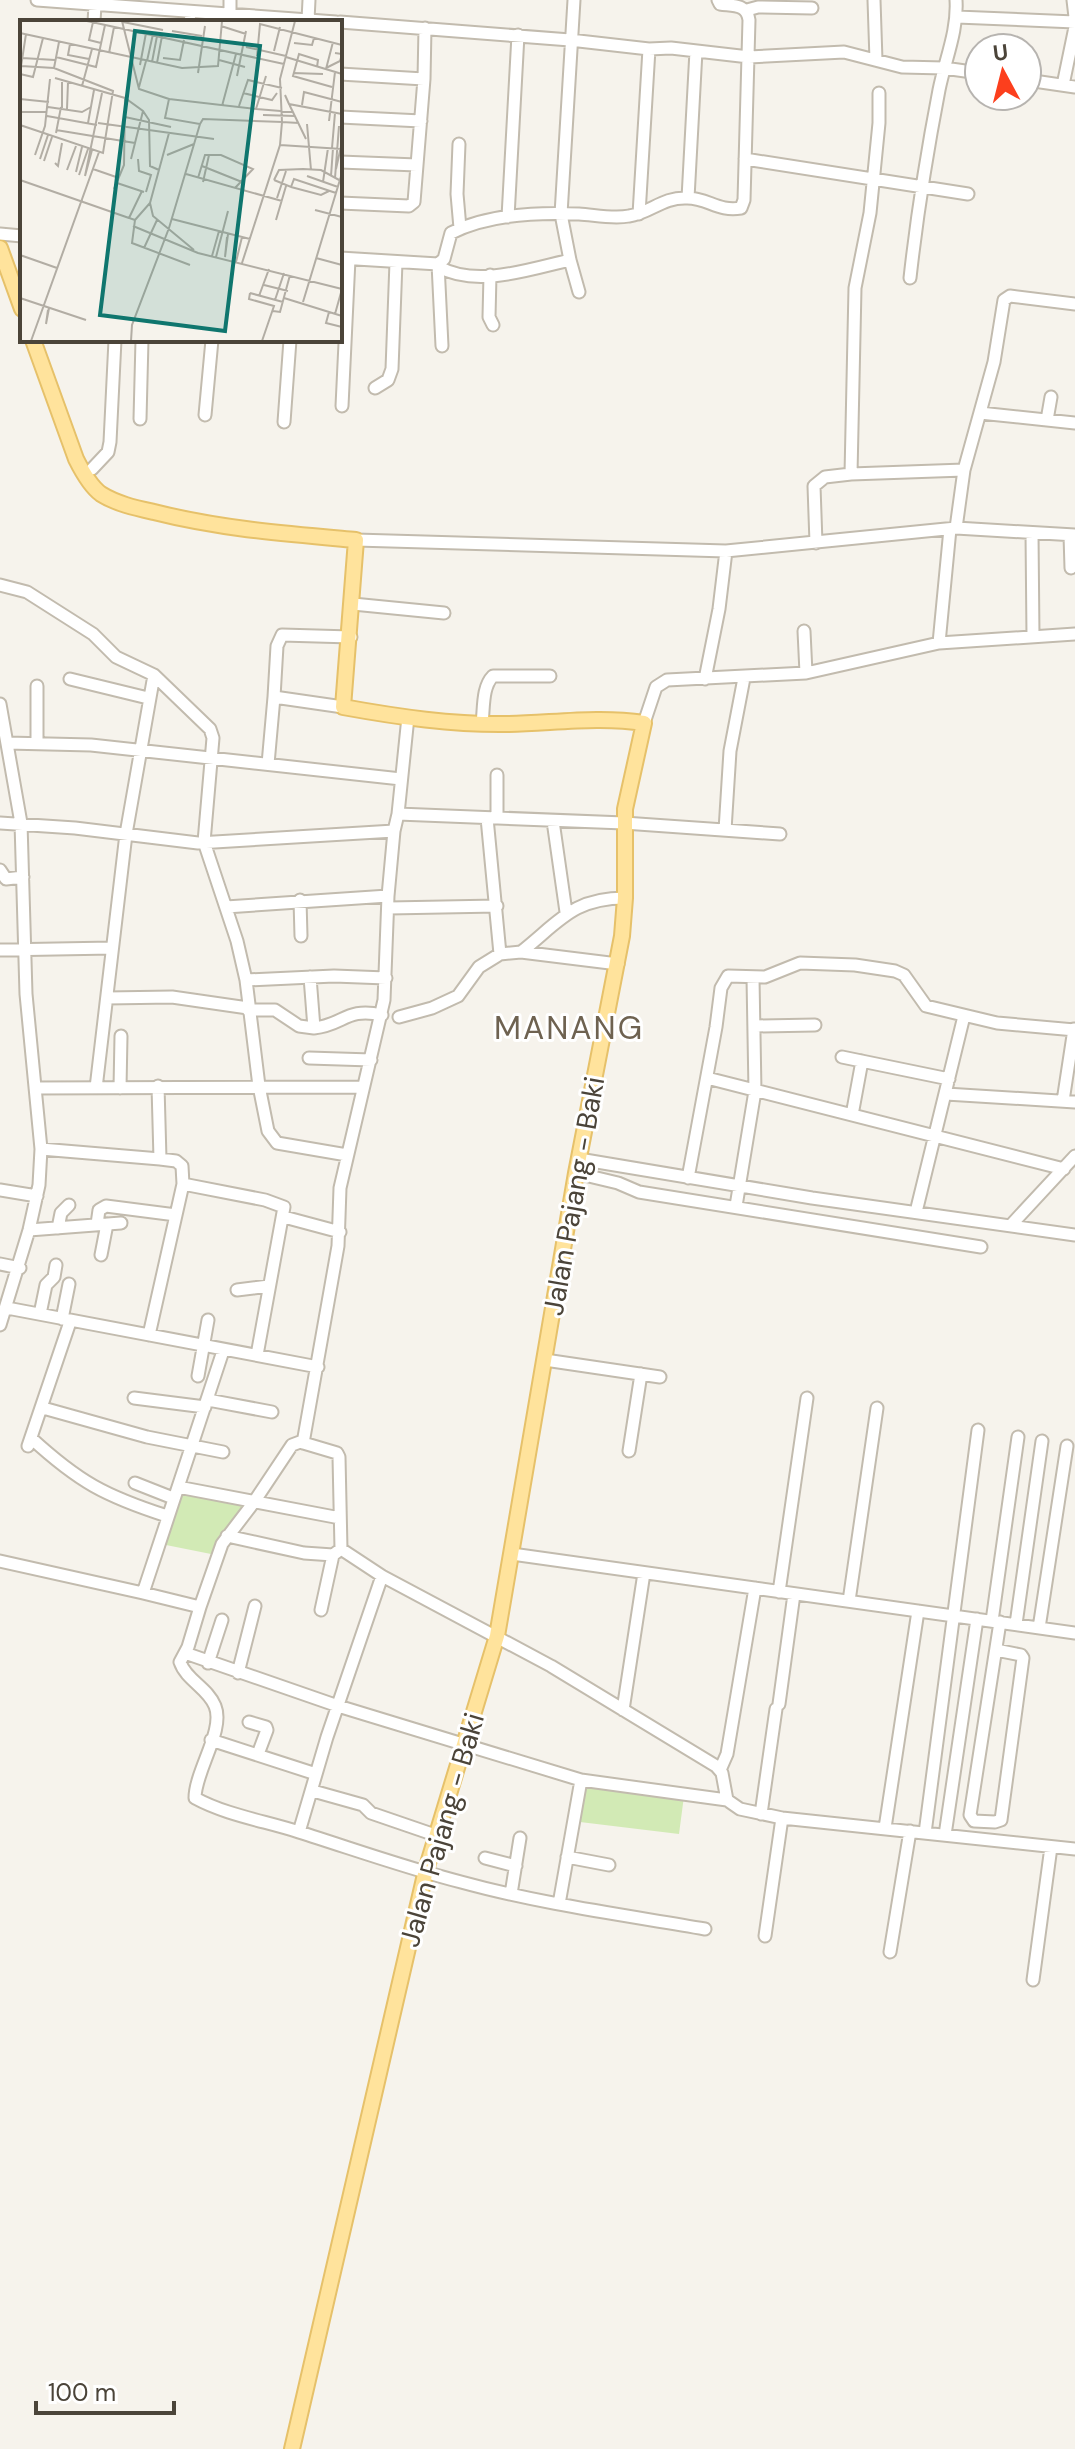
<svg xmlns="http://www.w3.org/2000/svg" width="1075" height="2449" font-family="'DM Sans',sans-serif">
<rect width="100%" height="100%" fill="#f6f3ec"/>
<path fill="#d2eab5" d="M180,1491l66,13 -35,50 -50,-10z
M585,1784l99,12 -5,38 -99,-12z"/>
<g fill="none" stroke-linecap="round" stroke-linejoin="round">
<defs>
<path id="minor" d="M37,0l299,22
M574,0l-13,214 9,46 9,32
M874,0l2,60
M1073,0l2,17
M747,10l11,-3 54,1
M230,15v-15
M957,17l118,5
M308,20l1,-20
M94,22l1,-17
M190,22v-2
M340,22l230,18 79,9 22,-1 78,9 95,-5 58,15 42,1 35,5
M340,74l84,5
M1027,80l48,7
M1063,85l12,-58
M340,117l81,4
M459,144l-2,50 3,34
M745,159l223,35
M340,162l77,3
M688,198l8,-147
M340,203l69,3 5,-4 10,-123 1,-51
M639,214l10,-165
M508,217l10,-182
M0,234l22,2
M340,258l98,6 6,-5 7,-26c37,-19 86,-21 128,-19 16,1 34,5 50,2 22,-3 33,-19 58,-18 21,0 31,14 54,10l3,-8 5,-180c-2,-16 -15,-14 -29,-16l-2,-4
M438,264l4,82
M439,267c38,21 91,2 131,-7
M490,275l-1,42 4,8
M910,278c7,-63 17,-126 29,-188 6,-30 19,-59 17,-90
M375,388l13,-8 4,-11 4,-107
M342,406l7,-147
M980,413l95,10
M205,415l7,-75
M140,419l2,-79
M1047,420l4,-23
M284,422l6,-82
M92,469l16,-17 2,-10 5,-102
M851,474l113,-4
M956,528l8,-58 30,-108 10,-62 6,-4 65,8
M1032,533l1,104
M1070,535l1,33
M356,540l370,11 230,-23 119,7
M816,543l-2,-57 11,-9 26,-3 4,-186 15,-75 9,-90v-30
M0,585l27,7 66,42 23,23 38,18 56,54 3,9 -9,104 33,99 9,39 13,106 9,45 9,12 70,12
M353,604l91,9
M804,631l2,42
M939,643l11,-114
M70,679l78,19
M705,679l14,-70 7,-58
M0,704l21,119 5,171 15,155 -2,36 -10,45 -29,95
M343,707l-69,-10 3,-51 5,-11 69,2
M482,723c2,-15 0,-36 11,-47h57
M644,723l12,-36 11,-7 139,-7 133,-30 136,-9
M7,743l84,2 310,34
M37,743v-57
M268,764l6,-67
M497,775v43
M398,814l10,-97
M487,818l13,136
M553,821l13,91
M0,823l75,5 123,15 196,-12 4,-17 226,9 156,11
M725,830l5,-79 14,-73
M0,870l6,9 17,-2
M300,900l1,36
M226,907l162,-11
M389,908l108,-2
M0,950l112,-2
M521,952c38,-30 52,-54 104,-54
M310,977l4,51c30,-3 32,-21 68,-13
M246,980l88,-4 52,2
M107,998l65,-1 76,11
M248,1010h27l24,16 15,2
M399,1017l33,-9 26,-12 21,-29 21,-13 21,-2 97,12
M756,1026l59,-1
M842,1057l107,22
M309,1058l62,2
M707,1078l357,91
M158,1086l2,73
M35,1088l328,-1
M96,1088l30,-254 28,-159
M120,1088l1,-52
M946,1094l129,8
M1063,1101l11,-72
M852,1115l10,-54
M41,1149l119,10 16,2 6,5 1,18 -34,151
M579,1159l233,39 263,37
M576,1173l42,10 21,9 342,55
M688,1178l28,-151 5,-39 7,-12 37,1 35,-14 55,2 40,6 9,4 22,31 71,17 78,7
M183,1184l82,16 19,7 -27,148
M0,1190l37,6
M736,1206l19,-115 -2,-113
M916,1212l48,-196
M284,1217l56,15
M97,1224l2,-14 7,-4 70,9
M1011,1225l64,-69
M58,1228l3,-15 8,-8
M29,1230l92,-7
M101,1255l6,-31
M0,1264l20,4
M237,1290l32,-4
M7,1308l311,59
M40,1314l6,-29 8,-8 2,-12
M62,1319l7,-35
M223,1351l-80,242 57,14 -12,40 -8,15c6,18 28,26 35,44 10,24 -20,65 -20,92 31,17 70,23 104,34 54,17 107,36 162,50 80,22 163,33 244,47
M545,1360l115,17
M198,1376l10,-56
M134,1398l71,9
M208,1400l64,12
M43,1408l104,29 76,15
M31,1438c48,44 74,58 136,78
M303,1443l35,-197 2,-58 44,-188 4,-104 6,-65
M28,1446l42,-124
M629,1451l12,-77
M135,1483l38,15
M178,1487l162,31
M227,1536l77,17 29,2 8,-6
M512,1554l563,79
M0,1561l143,32
M779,1592l28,-194
M849,1601l28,-193
M200,1607l22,-63 32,-42 38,-57 8,-3 37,11 2,4 2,92 41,27 169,90 165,100 6,7 5,27
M321,1610l12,-55
M992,1621l26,-184
M1016,1624l26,-183
M1039,1628l28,-182
M996,1650l25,5 2,3 -22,162 -6,2 -21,-1 -4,-6 30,-193
M185,1653l153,53 243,74 146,20 13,9 42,9 293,31
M208,1663l14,-43
M238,1673l17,-67
M779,1704l15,-110
M623,1710l21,-137
M249,1722l17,5 1,3 -9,24
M211,1740l105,34
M720,1770l7,-16 28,-166
M313,1791l50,14 8,8 67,23
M761,1814l15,-105
M885,1828l33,-217
M299,1832l28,-95 55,-161
M925,1833l53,-403
M945,1835l32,-216
M567,1857l42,8
M485,1858l31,8
M511,1894l9,-56
M559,1904l22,-124
M765,1936l17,-118
M890,1952l20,-121
M1033,1980l18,-133"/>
<path id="major" d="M0,248l22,61
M33,340l43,119c6,12 14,27 25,35 16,10 35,14 53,18 67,17 134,22 202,28l-13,167c55,10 110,18 166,17 45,-1 90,-8 135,-1l-19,86v89l-3,38 -46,237 -79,463 -71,234 -134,579"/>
</defs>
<use href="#minor" stroke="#c2bbae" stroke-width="15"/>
<use href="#major" stroke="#e6c16a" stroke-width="18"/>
<use href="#minor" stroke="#fff" stroke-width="11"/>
<use href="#major" stroke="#ffe39c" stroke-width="14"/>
</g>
<g text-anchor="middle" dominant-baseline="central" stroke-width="6" stroke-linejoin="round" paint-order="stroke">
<g font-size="28" fill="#4b4439" stroke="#fff">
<text transform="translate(574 1196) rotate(-80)">Jalan Pajang - Baki</text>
<text transform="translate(442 1830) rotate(-74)">Jalan Pajang - Baki</text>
</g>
<g font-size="32" letter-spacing="2" fill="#6e6250" stroke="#fff">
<text x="569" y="1028">MANANG</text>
</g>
</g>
<g transform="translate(20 20)">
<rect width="322" height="322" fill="#f6f3ec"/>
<path fill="none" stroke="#b2ada4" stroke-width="2" d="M67,1l197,43M102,1l17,68 30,10 -4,19 35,6 -31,104 -37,97 -1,16M73,2l-4,18 12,3M103,2l40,8M201,6l25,8M152,11l30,5M0,13l162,35 36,-2 4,-45M274,23l18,2 2,-7M50,24l-2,11 21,4M226,27l40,9M254,31l6,-24M89,33l5,-26M237,36l3,-32 82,21M36,37l40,10 9,-42M266,37l56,17M2,38l33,2M143,38l17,2 4,-20M199,40l26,7M127,41l6,-27M132,42l5,-26M137,43l5,-27M120,45l6,-32M297,47l1,-7 -19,-6 -6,22 39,11M34,48l5,-26M306,48l14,-7 2,-7 -7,-1M306,49l7,-27M0,53l6,-39M178,53l7,-47M273,53l30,1M0,54l13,3 10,-39M217,56l9,-45M35,58l70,20 18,13 6,9 1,46 9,4M42,62v26M62,66l10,-37M119,67l7,-26M223,73l29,7 5,-7M265,75l4,9 53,10M0,79l29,3M149,79l87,10 10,-33M269,84l17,35M282,85l2,-13 38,10M202,86l14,-52M219,86l9,-26 34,8M28,87l34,5 9,-5M47,89l1,-27M236,89l37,3M0,92h27M243,95l32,1M27,96l50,9M105,97l46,10M309,101l6,-49M68,103l6,-33M78,103l116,16M180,104l3,-5 79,3 -2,-43 15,-58M287,104l4,46M0,105l83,28 10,-62 -59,-23 -33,-2M36,110l79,13M36,113l5,-26M260,125l62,4M312,128l3,-35M72,130l-7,26 17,-83M15,135l10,-29 5,-47M147,135l27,-11M20,139l8,-24M111,139l12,-48M118,139l1,12 12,4 -5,17M24,141l8,-24M35,143l3,3 4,-23M182,146l40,16M73,149l26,9M316,149l6,-27M47,150l9,-24M56,152l6,-25M166,154l96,27M59,155l9,-26M287,156l31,11M311,156l2,-28M178,158l7,-23h16l32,14 -18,19M315,158l4,-52M0,160l109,38M254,160l5,-10 24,-1 18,1 20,11M254,160l17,7 3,-8 42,14M183,162l6,-27M303,162l5,-34M97,163l27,9M271,167l30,8 8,-4M94,169l10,-24 1,-67M122,171l-13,27 6,2 -3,23 58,22M257,178l9,-27M130,183l3,13 41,34M295,190l27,7M152,199l78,20M115,200l15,-17 19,-70M256,200l10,-34M113,206l65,27 144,36M207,217l-2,20 3,-23M124,228l13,-28M0,235l37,13M192,236l7,-25M196,237l12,-46M296,238l26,7M216,242l6,-25M222,243l38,-118 2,-23 17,1M244,265l24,6M230,273l-1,6 25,7 -12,35M230,273l33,9M239,276l10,-27M0,278l66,22M264,278l58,18M255,280l9,-27M283,282l39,-129M28,290l-2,14 3,-16M253,291l7,1 10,-37M309,292l-3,11 16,4M315,294l7,-25M11,321l68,-189"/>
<path fill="#0f766e" fill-opacity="0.15" stroke="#0f766e" stroke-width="4" d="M115,11l125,15 -35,285 -125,-16z"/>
<rect width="322" height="322" fill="none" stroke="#4b4439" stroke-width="4"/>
</g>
<g transform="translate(1003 72) rotate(353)"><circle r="38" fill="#ffffff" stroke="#b7b4b0" stroke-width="2"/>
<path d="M0-6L14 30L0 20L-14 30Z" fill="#fc3f1d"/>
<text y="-12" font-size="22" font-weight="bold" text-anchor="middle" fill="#4b4439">U</text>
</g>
<path d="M36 2401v12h138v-12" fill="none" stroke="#4b4439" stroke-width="4"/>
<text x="48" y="2401" font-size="24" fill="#4b4439" stroke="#ffffff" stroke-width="6" paint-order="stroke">100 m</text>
</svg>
